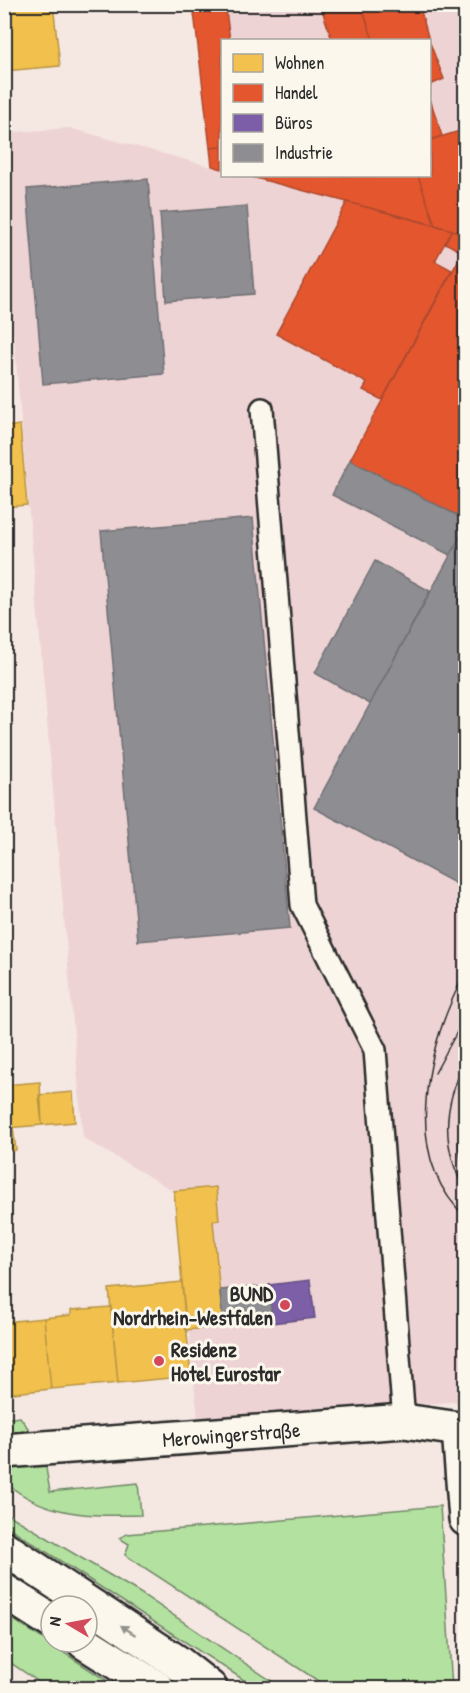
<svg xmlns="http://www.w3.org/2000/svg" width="470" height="1693" font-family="'Patrick Hand',sans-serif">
<rect width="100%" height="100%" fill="#f5e7e2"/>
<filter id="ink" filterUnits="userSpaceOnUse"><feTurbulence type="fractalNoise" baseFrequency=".0167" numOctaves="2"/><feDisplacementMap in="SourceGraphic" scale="12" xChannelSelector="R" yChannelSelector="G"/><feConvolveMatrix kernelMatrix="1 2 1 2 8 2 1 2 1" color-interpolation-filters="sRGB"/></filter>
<g filter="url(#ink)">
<path fill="#eed3d5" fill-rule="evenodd" d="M194,5h271v1396l-267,19 -24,-229 -91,-53 -78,-904 -1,-101 65,-5 143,39zM222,40h208v136h-208z"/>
<path fill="#b3e1a0" stroke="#6f8666" stroke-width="1.5" d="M20,1417l13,18 -28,2v-18z
M45,1462l5,30 88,-9 3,32c-50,1 -96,2 -136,-33v-16z
M440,1506l12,182h-123l-204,-133 4,-11 -10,-6 8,-4z
M4,1512l136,81 142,95h-26l-251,-163z
M5,1614l113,74h-70l-43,-29z"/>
<path fill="#f2c14e" stroke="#b69444" stroke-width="1.5" d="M4,4h49l7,62 -56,5z
M20,425l7,80 -23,2v-80z
M40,1082l2,43 -35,3 -3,-43z
M73,1092l2,30 -33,3 -3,-30z
M13,1128l3,22 -12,2v-23z
M216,1187l3,33 -6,1 10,106 -37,3 -12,-139z
M182,1282l9,94 -73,7 -9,-94z
M111,1307l7,76 -67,6 -7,-71 27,-3v-5z
M44,1318l7,71 -47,5v-72z"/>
<path fill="#e4572e" stroke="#ac4a2d" stroke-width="1.5" d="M193,4h32l5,36h-8v107l-12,1z
M320,4h41l12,36h-41z
M361,4h58l10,36h-56z
M430,43l14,36 -14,6z
M430,99l12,37 -12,4z
M466,129v105l-31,-9 -17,-49h12v-36z
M222,147v22l-10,-3 -2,-18z
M248,176h170l17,49 -88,-23z
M347,202l105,28 -17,31 17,9 -70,130 -19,-10 4,-7 -91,-49z
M452,230l14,4 -4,18 -17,-9z
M466,246v274l-116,-60z"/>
<path fill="#7b5ea7" stroke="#634f82" stroke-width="1.5" d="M310,1280l5,38 -43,5 -3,-38z"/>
<path fill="#8d8d92" stroke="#707073" stroke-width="1.5" d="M148,179l16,195 -121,10 -16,-195z
M247,206l7,88 -88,7 -6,-88z
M350,460l116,60v6l-16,29 -118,-60z
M253,518l37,410 -152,13 -37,-410z
M466,526v363l-152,-81z
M375,561l55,30 -60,113 -55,-31z
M269,1286l3,35 -49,5 -3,-36z"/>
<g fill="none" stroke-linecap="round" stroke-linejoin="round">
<defs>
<path id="service" d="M262,409l40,496 73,145 29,371"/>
<g id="minor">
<path d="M459,1430l7,89"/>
<path id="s1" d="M4,1451l400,-30 62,9"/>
</g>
<path id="secondary" d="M4,1591l47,30
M84,1642l73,46"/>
<path id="primary" d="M4,1548l173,114 33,26"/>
</defs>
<use href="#service" stroke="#2b2b2b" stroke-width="26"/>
<use href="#minor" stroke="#2b2b2b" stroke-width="38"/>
<use href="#secondary" stroke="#2b2b2b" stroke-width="38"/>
<use href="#primary" stroke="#2b2b2b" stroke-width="38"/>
<use href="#service" stroke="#fbf7ec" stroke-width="21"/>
<use href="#minor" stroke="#fbf7ec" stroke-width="33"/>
<use href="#secondary" stroke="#fbf7ec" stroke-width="33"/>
<use href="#primary" stroke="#fbf7ec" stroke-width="33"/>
<path stroke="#2b2b2b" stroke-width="1.5" d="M466,971c-38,72 -68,184 0,246
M466,1061c-24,45 -25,86 0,131
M435,1073l31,-58
M463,1175l-4,-31 7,-38"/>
</g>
<defs><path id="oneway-solid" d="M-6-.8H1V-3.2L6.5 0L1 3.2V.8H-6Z" transform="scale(1.5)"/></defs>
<use fill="#93918c" href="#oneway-solid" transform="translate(128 1630) rotate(-147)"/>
</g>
<g fill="#d1495b" stroke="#fbf7ec" stroke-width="2">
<circle cx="285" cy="1305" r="6"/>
<circle cx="159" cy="1361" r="6"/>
</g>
<g text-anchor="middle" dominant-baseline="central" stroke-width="6" stroke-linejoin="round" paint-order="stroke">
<g font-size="21" font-weight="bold" fill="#2b2b2b" stroke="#fbf7ec" text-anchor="end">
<text x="273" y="1293">BUND<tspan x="273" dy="24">Nordrhein-Westfalen</tspan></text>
<text x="171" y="1349" text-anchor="start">Residenz<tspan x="171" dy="24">Hotel Eurostar</tspan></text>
</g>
<g font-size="21" fill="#2b2b2b" stroke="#fbf7ec">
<text stroke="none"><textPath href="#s1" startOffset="228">Merowingerstraße</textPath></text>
</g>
</g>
<rect width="470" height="1693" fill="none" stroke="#fbf7ec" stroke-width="24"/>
<rect x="12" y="12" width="446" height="1669" fill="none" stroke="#2b2b2b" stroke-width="2" filter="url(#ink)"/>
<rect x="221" y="39" width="210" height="138" fill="#fbf7ec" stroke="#a8a59f" stroke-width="1.5"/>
<rect x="233" y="54" width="30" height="18" fill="#f2c14e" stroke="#a8a59f" stroke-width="1.5"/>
<text x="275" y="69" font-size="18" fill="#2b2b2b">Wohnen</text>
<rect x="233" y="84" width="30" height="18" fill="#e4572e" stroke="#a8a59f" stroke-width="1.5"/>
<text x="275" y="99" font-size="18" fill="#2b2b2b">Handel</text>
<rect x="233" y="114" width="30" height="18" fill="#7b5ea7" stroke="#a8a59f" stroke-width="1.5"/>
<text x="275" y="129" font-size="18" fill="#2b2b2b">Büros</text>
<rect x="233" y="144" width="30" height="18" fill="#8d8d92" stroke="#a8a59f" stroke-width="1.5"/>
<text x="275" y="159" font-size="18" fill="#2b2b2b">Industrie</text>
<g transform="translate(69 1624) rotate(280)"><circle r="28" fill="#fbf7ec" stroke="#a8a59f" stroke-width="1.5"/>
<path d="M0-4.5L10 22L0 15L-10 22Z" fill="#d1495b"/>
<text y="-9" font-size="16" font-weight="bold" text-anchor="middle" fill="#2b2b2b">N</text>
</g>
</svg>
